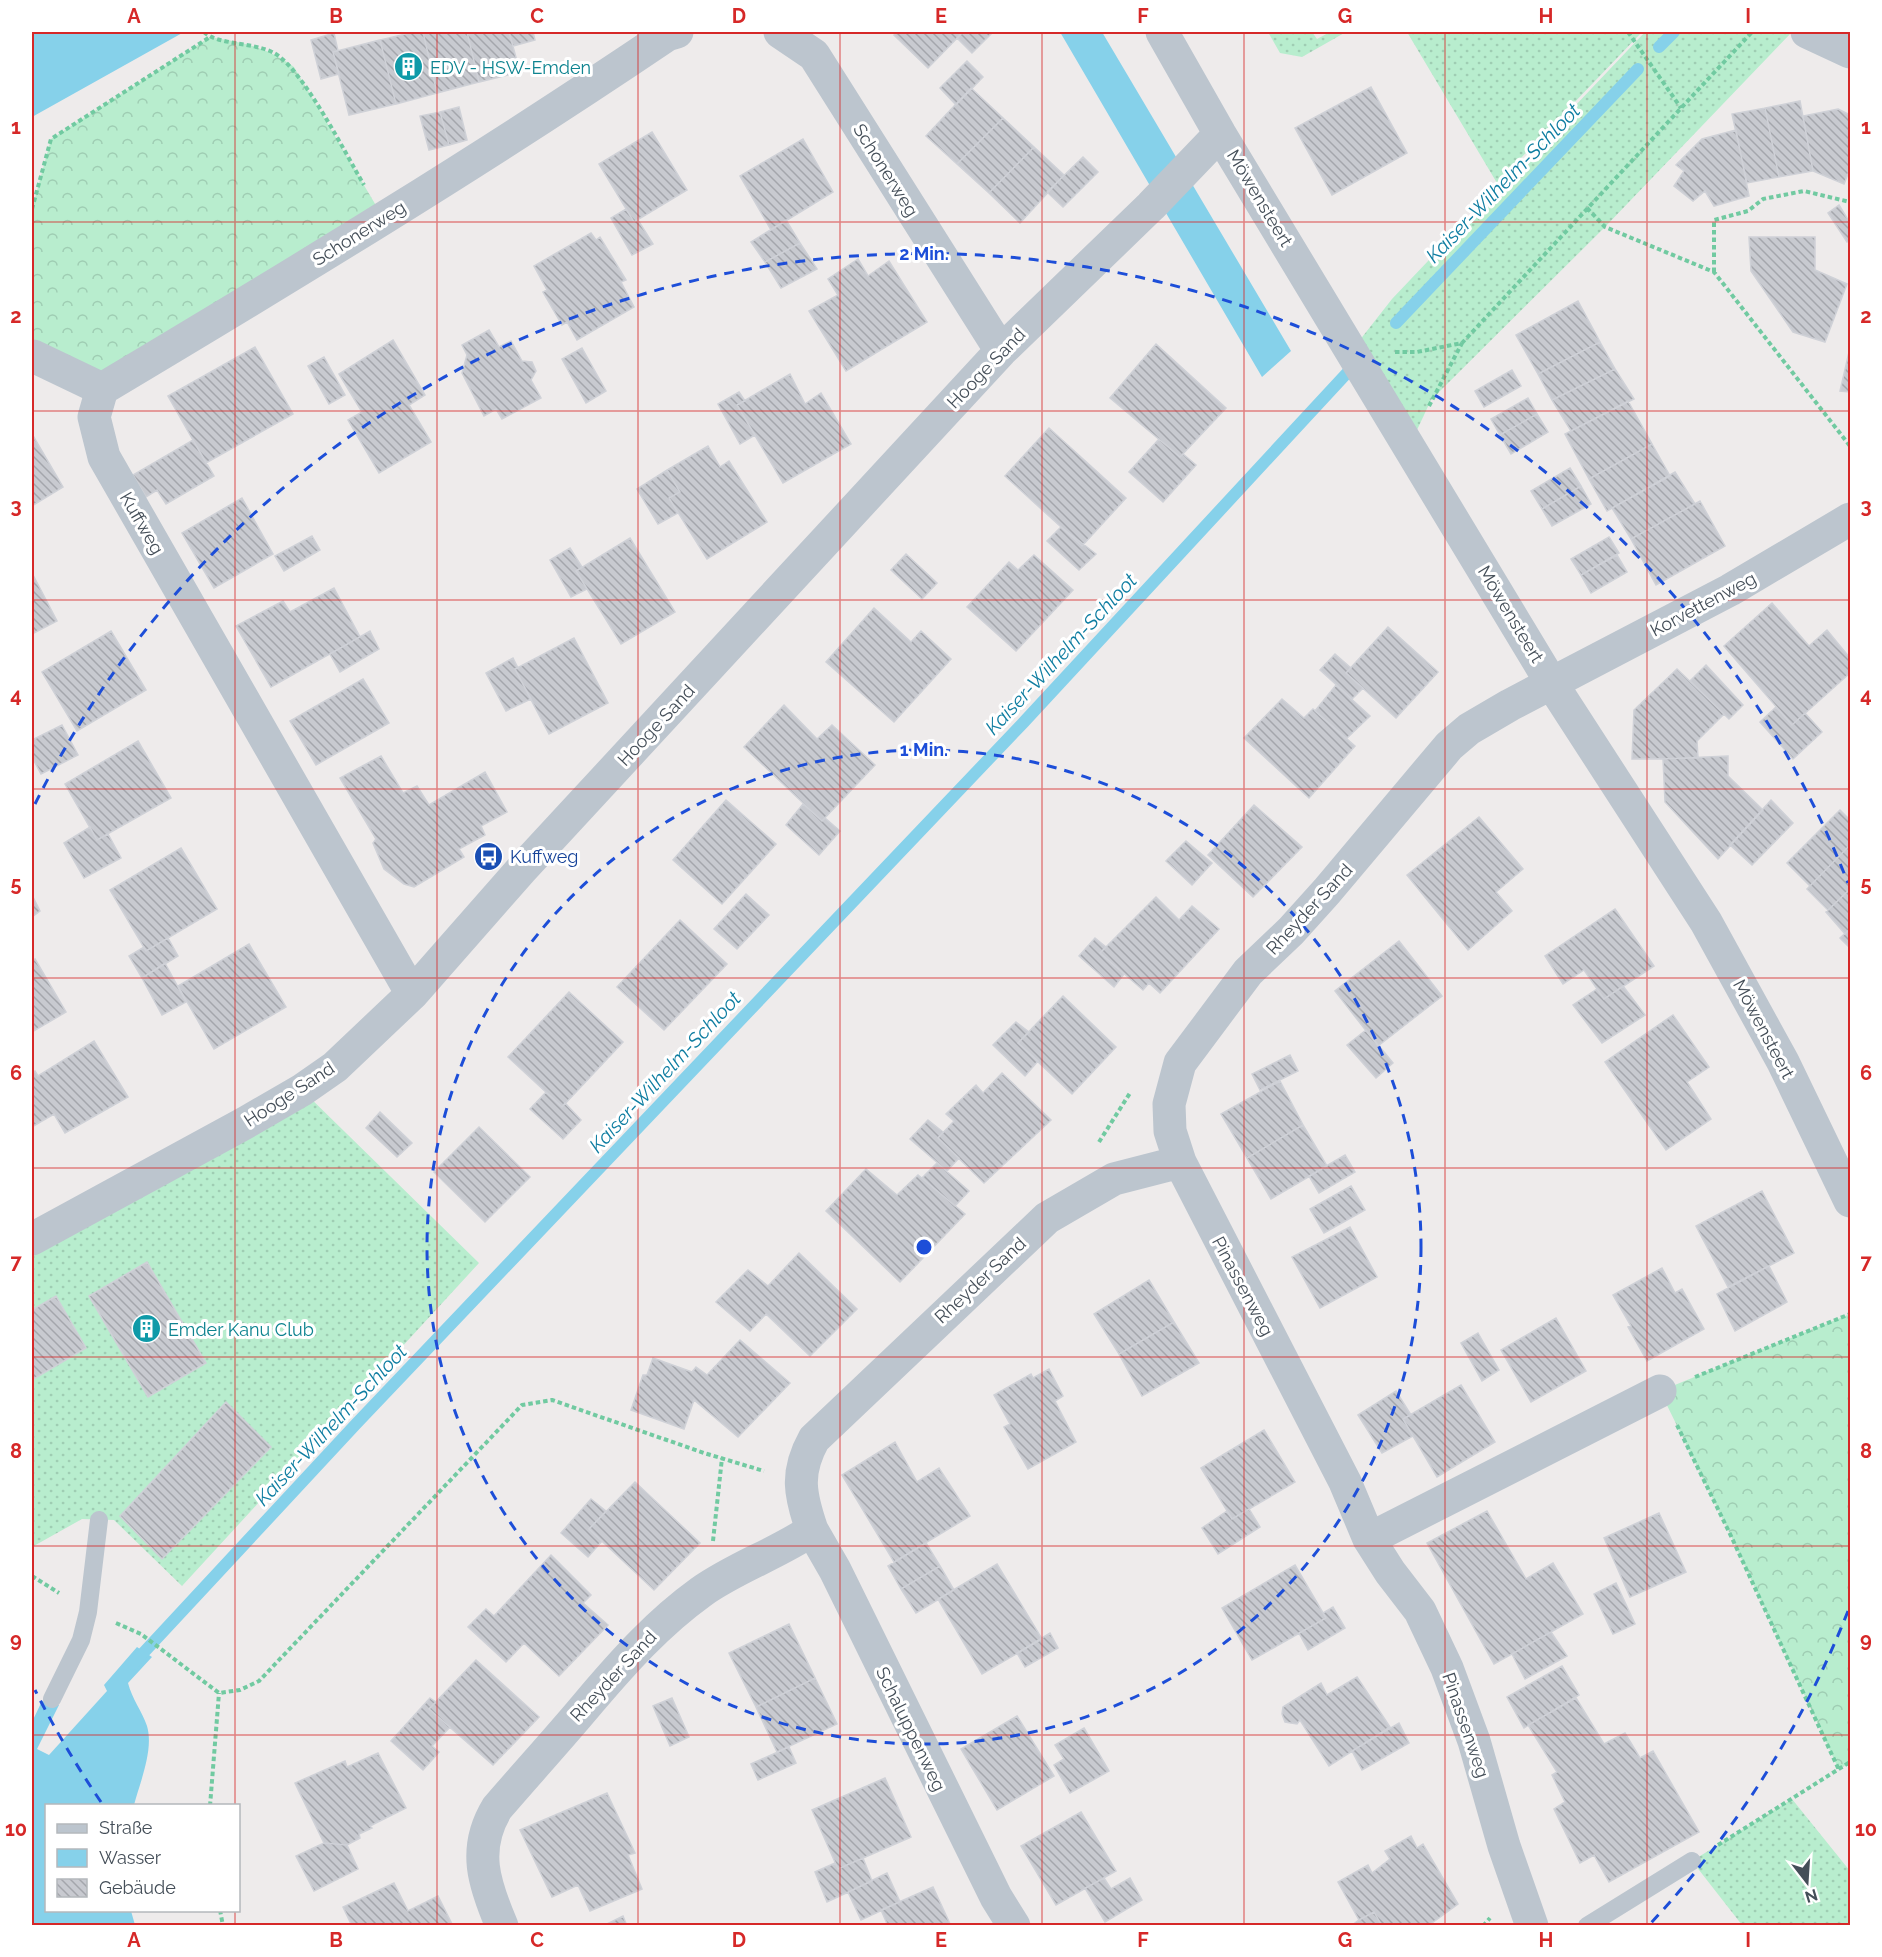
<svg xmlns="http://www.w3.org/2000/svg" width="1882" height="1957" font-family="Raleway,sans-serif">
<defs>
<pattern id="grass-dots" width="8" height="8" patternUnits="userSpaceOnUse" patternTransform="scale(1.5)"><rect width="8" height="8" fill="#b8edce"/><path d="M2 2h.1M6 6h.1" fill="none" stroke="#9fcdb3" stroke-width="1.8" stroke-linecap="round"/></pattern>
<pattern id="forest-crowns" width="20" height="18" patternUnits="userSpaceOnUse" patternTransform="scale(1.5)"><rect width="20" height="18" fill="#b8edce"/><path d="M2 6a3 3 0 1 1 6 0M12 15a3 3 0 1 1 6 0" fill="none" stroke="#9fcdb3"/></pattern>
<pattern id="building-back-hatch" width="6" height="6" patternUnits="userSpaceOnUse" patternTransform="scale(1.5)"><rect width="6" height="6" fill="#c8cad0"/><path d="M-1 5l2 2M0 0l6 6M5-1l2 2" fill="none" stroke="#a4a6ac"/></pattern>
</defs>
<rect width="100%" height="100%" fill="#eeebeb"/>
<path fill="url(#grass-dots)" d="M1268,32h44l5,7 13,-7h16l-44,25 -22,-4z
M1407,32h235l-145,151z
M1645,32h147l-187,195 -174,173 -21,45 -58,-95 40,-51z
M302,1090l177,173 -297,323 -68,-66 -32,-1 -50,28v-308z
M1792,1799l58,72v54h-108l-50,-64z"/>
<path fill="url(#forest-crowns)" d="M210,37c34,6 55,9 84,30l90,152 -282,170 -70,-37v-143l19,-70z
M1850,1314v448l-11,8 -108,-234 -71,-145z"/>
<path fill="#86d1ea" d="M32,32h152l-152,85z
M1060,32h42l189,319 -29,26z
M137,1647l15,10 -24,26c4,16 14,28 19,43 7,24 -7,56 -13,79l-88,1v104l85,1 4,14h-103v-203l10,-21 17,4 -22,44 12,6 58,-64 -3,-6z"/>
<g fill="none" stroke-linecap="round" stroke-linejoin="round">
<path stroke="#86d1ea" stroke-width="12" d="M1659,47l15,-15
M1396,323l242,-254
M133,1664l223,-240 667,-701 324,-350"/>
</g>
<path fill="url(#building-back-hatch)" stroke="#cfd1d7" stroke-width="1.5" d="M414,32h9l14,61 -41,11 -16,-64z
M423,32h44l12,50 -42,11z
M467,32h42l11,40 -41,10z
M509,32h24l2,8 -22,6z
M898,32h65l-35,36 -34,-33z
M963,32h30l-21,21 -15,-15z
M334,33l4,18 -5,1 6,22 -18,5 -10,-39z
M380,40l16,64 -47,11 -16,-63z
M967,61l16,16 -27,28 -16,-17z
M1371,87l36,66 -75,42 -37,-67z
M971,88l32,30 -46,46 -31,-28z
M1800,101l13,70 -34,6 -14,-69z
M459,107l8,33 -18,5 -9,-33z
M1765,108l14,69 -32,6 -15,-69z
M1838,109l12,6v54l-6,15 -31,-13 -10,-55z
M440,112l9,33 -20,5 -9,-34z
M1003,118l31,29 -45,46 -32,-29z
M1736,130l13,66 -35,10 -9,-15 -12,10 -19,-15 10,-15 -8,-6 26,-26z
M652,132l35,58 -53,32 -35,-58z
M803,139l30,53 -62,38 -31,-54z
M1034,147l30,28 -44,48 -31,-30z
M1083,157l15,15 -35,35 -16,-15z
M1839,205l11,18v17l-3,2 -19,-29z
M626,209l8,13 4,-2 15,24 -21,11 -21,-37z
M786,220l14,23 -35,19 -14,-20z
M591,233l5,7 4,-3 26,43 -5,2 13,25 -57,33 -10,-18 -5,3 -19,-33 4,-2 -13,-24z
M1749,237h66v33l32,14 -22,58 -32,-10 -42,-61z
M800,243l17,26 -36,19 -16,-26z
M858,259l10,17 21,-15 38,61 -81,49 -37,-60 29,-16 -10,-16z
M1578,301l22,41 -62,32 -22,-39z
M489,330l10,17 12,-6 11,20 10,1 4,9 -5,9 10,18 -39,21 -6,-10 -12,7 -22,-43 5,-18 -5,-10z
M393,340l32,55 -16,10 22,37 -52,31 -31,-53 14,-8 -23,-38z
M1600,342l15,27 -63,31 -14,-26z
M1156,344l70,64 -46,49 -70,-59z
M255,347l38,67 -87,49 -38,-67z
M582,348l24,43 -20,12 -24,-44z
M1849,352h1v40l-10,-1z
M324,357l21,38 -16,9 -21,-38z
M1615,369l19,30 -63,32 -19,-31z
M1512,370l9,16 -37,21 -9,-16z
M790,374l15,30 16,-11 30,51 -68,39 -46,-78z
M739,392l6,9 -8,4 18,30 -15,9 -22,-40z
M1528,398l9,16 -37,21 -9,-16z
M1628,401l24,43 -63,35 -24,-45z
M1537,414l11,18 -37,22 -11,-19z
M1049,428l77,70 -44,48 -77,-70z
M32,434l31,53 -31,19z
M1159,439l21,18 3,-3 13,11 -33,37 -34,-30z
M193,440l21,36 -48,28 -9,-14 -11,7 -13,-22z
M1652,444l18,32 -63,35 -18,-32z
M708,446l12,21 9,-6 38,61 -60,37 -38,-61 11,-6 -13,-22z
M1570,468l11,18 -39,23 -11,-18z
M667,470l13,22 -11,6 9,15 -20,11 -21,-35z
M1675,472l20,32 -64,35 -19,-31z
M1581,486l10,18 -39,22 -10,-17z
M242,498l31,56 -59,34 -32,-55z
M1700,501l25,45 -69,39 -25,-46z
M1061,527l35,27 -17,16 -32,-29z
M312,536l8,14 -36,21 -9,-15z
M1609,537l10,16 -38,22 -10,-16z
M630,538l45,74 -54,32 -45,-73z
M570,548l12,19 -6,4 11,18 -16,8 -21,-37z
M906,554l31,29 -15,16 -31,-29z
M1034,555l39,35 -57,61 -49,-44 42,-45 9,8z
M1617,555l10,17 -36,21 -10,-18z
M32,573l25,48 -25,13z
M334,588l26,49 -89,50 -35,-61 47,-25 7,11z
M1772,603l37,43 18,-16 23,28v15l-58,52 -68,-79z
M874,608l37,34 10,-11 30,28 -57,63 -68,-60z
M1388,627l50,45 -42,46 -50,-45z
M111,631l35,59 -69,41 -35,-59z
M370,631l9,18 -39,23 -10,-18z
M574,638l34,65 -59,31 -34,-65z
M1335,654l16,14 -5,5 17,15 -11,11 -32,-29z
M513,658l5,10 -3,1 16,30 -25,12 -20,-38z
M1706,665l37,40 -14,14 -39,-38z
M1677,669l47,45 -27,27 1,17 -66,1 2,-49z
M363,679l26,44 -73,42 -26,-44z
M1336,685l34,31 -24,23 -31,-28z
M1282,699l22,19 9,-9 42,37 -46,52 -65,-60z
M784,705l33,34 15,-14 43,40 -53,56 -78,-74z
M1776,707l16,18 13,-12 17,19 -29,27 -33,-37z
M62,725l16,30 -37,19 -9,-17v-17z
M138,741l33,57 -74,42 -32,-56z
M381,756l22,37 14,-7 12,19 56,-33 22,40 -26,14 4,9 -26,14 5,8 -50,30 -10,-3 -20,-15 -11,-26 3,-4 -36,-61z
M1728,756v20l35,34 -45,49 -53,-57 -2,-43z
M726,800l50,44 -54,60 -49,-44z
M1771,800l22,23 -41,42 -22,-20z
M803,804l19,17 3,-3 15,13 -21,24 -33,-30z
M1254,805l48,42 -49,50 -45,-42z
M1840,810l10,10v25l-40,41 -23,-23z
M1479,817l44,52 -27,23 16,19 -44,39 -61,-75z
M90,827l7,13 11,-6 13,24 -37,20 -20,-35z
M1186,841l26,22 -20,22 -26,-24z
M1850,845v44l-22,21 -21,-21z
M181,848l36,61 -71,42 -36,-61z
M1850,889v40l-5,5 -19,-22z
M746,894l23,21 -32,34 -23,-20z
M32,895l8,16 -8,6z
M1156,897l23,23 13,-14 27,23 -59,64 -11,-10 -6,7 -43,-37z
M1615,909l39,57 -50,33 -20,-29 -21,14 -18,-28z
M680,920l47,44 -63,66 -47,-43z
M1850,929v19l-10,-10z
M168,938l10,18 -36,22 -13,-22 15,-9 2,4z
M1095,938l11,9 -6,6 24,21 -10,13 -35,-31z
M1399,941l43,55 -64,50 -43,-55z
M249,944l37,63 -72,42 -36,-63z
M35,959l31,53 -34,20v-71z
M165,963l21,39 -24,13 -20,-37z
M1623,986l22,29 -43,28 -29,-38 24,-16 7,10z
M569,992l54,50 -61,65 -54,-50z
M1063,996l53,51 -44,47 -54,-51z
M1673,1015l36,52 -22,15 24,37 -45,31 -61,-88z
M1016,1022l13,10 -11,11 20,18 -13,15 -32,-31z
M1366,1030l27,33 -17,15 -29,-33z
M94,1041l34,56 -63,36 -11,-19 -22,13v-54l3,-2 3,5z
M1290,1055l8,16 -38,19 -8,-16z
M1002,1073l49,47 -67,63 -46,-45 16,-17 -8,-7 30,-29 7,8z
M1280,1081l23,44 -56,33 -26,-44z
M546,1092l16,15 3,-4 16,17 -18,19 -33,-30z
M380,1112l32,31 -15,14 -31,-29z
M928,1120l15,12 -5,6 21,20 -12,13 -37,-32z
M1303,1125l24,41 -56,33 -24,-41z
M479,1127l51,50 -45,45 -51,-50z
M1345,1155l10,17 -36,21 -10,-17z
M937,1163l32,28 -14,15 -33,-28z
M866,1169l31,26 21,-20 47,39 -65,68 -74,-71z
M1351,1186l14,24 -41,23 -14,-24z
M1762,1191l32,62 -66,34 -32,-61z
M1350,1227l27,50 -57,31 -28,-51z
M799,1253l58,56 -47,47 -44,-42 -16,17 -34,-29 32,-32 20,16z
M147,1262l59,101 -58,34 -59,-101z
M1769,1266l18,36 -52,29 -18,-37z
M1662,1268l13,25 7,-4 22,40 -57,32 -19,-34 3,-1 -18,-31z
M1149,1280l25,42 -55,32 -25,-40z
M56,1296l30,52 -54,32v-70z
M1556,1318l30,53 -55,31 -30,-52z
M1174,1322l25,41 -57,33 -23,-42z
M1478,1333l21,37 -17,11 -21,-38z
M740,1340l50,43 -52,54 -44,-37 -10,29 -53,-19 12,-35h4l6,-17 39,14 4,-5 11,8z
M1049,1369l14,27 -8,5 21,41 -48,27 -24,-42 6,-3 -16,-29 37,-21 2,4z
M1461,1385l34,57 -58,35 -34,-58z
M1396,1391l15,24 -8,4 10,17 -31,17 -24,-38z
M226,1402l45,45 -109,112 -42,-43z
M1264,1430l31,52 -63,37 -31,-51z
M895,1442l22,40 22,-14 31,48 -76,46 -52,-87z
M635,1482l65,61 -46,47 -65,-61z
M591,1499l15,12 -17,18 13,12 -14,16 -27,-24z
M1249,1509l11,18 -42,27 -16,-26 25,-17 5,8z
M1487,1511l39,68 27,-16 30,51 -89,50 -67,-121z
M1659,1513l27,59 -56,25 -26,-59z
M926,1543l14,23 -39,23 -13,-23z
M551,1555l40,40 -8,8 25,22 -49,51 -35,-33 -18,19 -38,-35 18,-18 8,7z
M997,1564l45,75 -60,35 -44,-75z
M1295,1565l31,53 -74,42 -30,-52z
M940,1566l14,24 -38,23 -15,-24z
M1616,1583l19,41 -22,10 -19,-40z
M1333,1607l12,21 -37,22 -9,-17 27,-15 -3,-5z
M789,1624l26,54 -59,29 -27,-54z
M1551,1632l16,24 -42,23 -13,-25z
M1050,1633l8,15 -33,19 -8,-14z
M476,1660l63,57 -46,48 -64,-56z
M1562,1666l17,29 -55,33 -17,-31z
M1357,1677l33,50 -61,39 -29,-46 -3,4 -12,-2 -3,-8 1,-7 38,-24 6,12z
M815,1678l22,46 -60,28 -21,-45z
M430,1698l6,4 -7,7 21,18 -18,19 7,6 -16,18 -32,-29z
M672,1698l17,39 -19,9 -17,-40z
M1576,1698l28,46 21,-11 15,25 13,-7 46,81 -90,50 -15,-27 -14,8 -26,-54 11,-7 -13,-27 5,-3 -29,-47z
M1017,1716l37,60 -57,34 -36,-61z
M1399,1723l10,20 -47,27 -10,-19z
M1084,1728l25,43 -39,22 -16,-28 10,-6 -9,-14z
M789,1747l7,16 -38,17 -7,-16z
M378,1753l28,55 -36,18 2,2 -13,6 1,4 -13,7 -23,-2 -29,-60 50,-22 2,6z
M885,1778l26,59 -73,32 -26,-59z
M607,1793l28,60 -7,2 14,34 -52,22 -12,-26 -26,12 -32,-67z
M1081,1812l35,59 -60,34 -35,-59z
M1411,1836l6,12 6,-4 35,60 -26,19 1,3h-51l-8,-14 -15,8 -21,-38 30,-17 4,8 18,-14 -5,-8z
M324,1843l23,2 11,24 -44,22 -18,-35z
M863,1858l9,23 -45,21 -12,-30 20,-9 3,6z
M887,1873l13,29 -39,18 -13,-28z
M1104,1878l7,11 19,-11 12,22 -37,22 -20,-34z
M394,1883l14,28 30,-15 15,30h-101l-9,-19z
M933,1887l18,39h-63l-7,-16z
M1374,1912l8,14h-31l8,-6z
M623,1916l4,10h-24z"/>
<g fill="none" stroke-linecap="round" stroke-linejoin="round">
<path stroke="#71caa1" stroke-width="4" stroke-dasharray="4.5 3" stroke-linecap="butt" d="M204,32c13,13 50,10 70,21 29,16 71,100 90,132
M1628,32l53,76
M1587,208l18,19 109,45 136,174
M32,209l19,-70 159,-102
M1714,272v-52l34,-9 15,-12 41,-8 46,11
M1395,352h22l45,-9 290,-311
M1429,406l33,-63
M1099,1142l31,-49
M1695,1377l155,-63
M1677,1425l54,111 108,234
M713,1541l9,-83
M32,1576l27,17
M116,1623l25,11 78,59 21,-3 19,-9 263,-276 30,-5 152,53 60,18
M210,1806l9,-113
M1718,1845l132,-83
M220,1910l3,16
M1483,1926l7,-8"/>
<path stroke="#bcc5ce" stroke-width="18" d="M52,1699l29,-59 7,-28 11,-92
M1587,1926l105,-65"/>
<path stroke="#bcc5ce" stroke-width="33" d="M780,32l34,23 187,296
M1162,32l58,102 332,550 154,238 77,140 67,139
M1807,32l43,20
M33,356l69,33c191,-114 380,-229 565,-354l10,-3
M102,389l-8,28 10,40 308,537
M1180,1162l165,320 24,57 21,33 30,39 27,57 27,73 30,105 28,80
M32,1239l213,-116 57,-33 33,-23 77,-73 109,-124 480,-519 150,-145 69,-72
M812,1530l23,40 161,327 18,29
M1369,1539l291,-148
M502,1926c-18,-42 -30,-77 -5,-118 31,-36 63,-71 93,-107 34,-40 68,-78 111,-109 35,-25 76,-38 111,-62 -12,-35 -17,-57 2,-91l233,-221 67,-39 66,-17 -10,-31 -1,-27 11,-41 68,-91 43,-41 36,-40 122,-145 20,-17 41,-24 220,-115 120,-71"/>
</g>
<path fill="none" stroke="#d62828" stroke-width="1.5" stroke-opacity="0.55" d="M235,32v1774M437,32v1894M638,32v1894M840,32v1894M1042,32v1894M1244,32v1894M1445,32v1894M1647,32v1894M32,222h1818M32,411h1818M32,600h1818M32,789h1818M32,978h1818M32,1168h1818M32,1357h1818M32,1546h1818M32,1735h1818M235,1910v16"/>
<g fill="none" stroke="#1d4ed8" stroke-width="3" stroke-dasharray="10 8">
<circle cx="924" cy="1247" r="497"/>
<path d="M1848 1611A993 993 0 0 1 1650 1924M101 1802A993 993 0 0 1 35 1690M35 804A993 993 0 0 1 1848 883"/>
</g>
<defs>
<symbol id="building-disc" viewBox="-11 -11 22 22"><circle r="9.5" fill="#0f9aa8" stroke="#fff"/><path d="M-4-6H4V6H1V3H-1V6H-4ZM-2.5-4.3h1.7v1.8h-1.7ZM.8-4.3h1.7v1.8H.8ZM-2.5-1h1.7V.8h-1.7ZM.8-1h1.7V.8H.8Z" fill="#fff"/></symbol>
<symbol id="bus-disc" viewBox="-11 -11 22 22"><circle r="9.5" fill="#1a4fb4" stroke="#fff"/><path d="M-5-6H5V4H4V6H2V4H-2V6H-4V4H-5ZM-3.5-4V0h7V-4ZM-3.5 1.2v1.5H-2V1.2ZM2 1.2v1.5H3.5V1.2Z" fill="#fff"/></symbol>
</defs>
<g fill-rule="evenodd">
<use href="#building-disc" x="392" y="50" width="33" height="33"/>
<use href="#bus-disc" x="472" y="840" width="33" height="33"/>
<use href="#building-disc" x="130" y="1312" width="33" height="33"/>
</g>
<g text-anchor="middle" dominant-baseline="central" stroke-width="6" stroke-linejoin="round" paint-order="stroke">
<g font-size="18" fill="#0d838f" stroke="#fff" text-anchor="start">
<text x="430" y="67">EDV - HSW-Emden</text>
<text x="168" y="1329">Emder Kanu Club</text>
</g>
<g font-size="18" fill="#444e58" stroke="#fff">
<text transform="translate(886 170) rotate(58)">Schonerweg</text>
<text transform="translate(1260 198) rotate(59)">Möwensteert</text>
<text transform="translate(359 233) rotate(-32)">Schonerweg</text>
<text transform="translate(986 368) rotate(-46)">Hooge Sand</text>
<text transform="translate(142 523) rotate(60)">Kuffweg</text>
<text transform="translate(1703 604) rotate(-28)">Korvettenweg</text>
<text transform="translate(1511 614) rotate(59)">Möwensteert</text>
<text transform="translate(656 725) rotate(-47)">Hooge Sand</text>
<text transform="translate(1309 909) rotate(-47)">Rheyder Sand</text>
<text transform="translate(1764 1029) rotate(62)">Möwensteert</text>
<text transform="translate(289 1094) rotate(-33)">Hooge Sand</text>
<text transform="translate(980 1280) rotate(-43)">Rheyder Sand</text>
<text transform="translate(1243 1286) rotate(62)">Pinassenweg</text>
<text transform="translate(613 1676) rotate(-47)">Rheyder Sand</text>
<text transform="translate(1466 1725) rotate(71)">Pinassenweg</text>
<text transform="translate(911 1729) rotate(64)">Schaluppenweg</text>
</g>
<g font-size="18" fill="#164399" stroke="#fff" text-anchor="start">
<text x="510" y="856">Kuffweg</text>
</g>
<g font-size="20" font-style="italic" fill="#0e7da1" stroke="#fff">
<text transform="translate(1503 183) rotate(-46)">Kaiser-Wilhelm-Schloot</text>
<text transform="translate(1061 654) rotate(-47)">Kaiser-Wilhelm-Schloot</text>
<text transform="translate(665 1072) rotate(-47)">Kaiser-Wilhelm-Schloot</text>
<text transform="translate(331 1425) rotate(-47)">Kaiser-Wilhelm-Schloot</text>
</g>
</g>
<circle cx="924" cy="1247" r="9" fill="#1d4ed8" stroke="#fff" stroke-width="3"/>
<g font-size="18" text-anchor="middle" font-weight="bold" fill="#1d4ed8" stroke="#fff" stroke-width="6" stroke-linejoin="round" paint-order="stroke">
<text x="924" y="260">2 Min.</text>
<text x="924" y="756">1 Min.</text>
</g>
<rect width="1882" height="1957" fill="none" stroke="#ffffff" stroke-width="66"/>
<rect x="45" y="1804" width="195" height="108" fill="#ffffff" stroke="#b4b8bc" stroke-width="1.5"/>
<rect x="57" y="1824" width="30" height="9" fill="#bcc5ce" stroke="#b4b8bc" stroke-width="1.5"/>
<text x="99" y="1834" font-size="18" fill="#444e58">Straße</text>
<rect x="57" y="1849" width="30" height="18" fill="#86d1ea" stroke="#b4b8bc" stroke-width="1.5"/>
<text x="99" y="1864" font-size="18" fill="#444e58">Wasser</text>
<rect x="57" y="1879" width="30" height="18" fill="url(#building-back-hatch)" stroke="#b4b8bc" stroke-width="1.5"/>
<text x="99" y="1894" font-size="18" fill="#444e58">Gebäude</text>
<g transform="translate(1807 1882) rotate(163)" stroke="#ffffff" stroke-width="4.5" paint-order="stroke">
<path d="M0-4.5L10 22L0 15L-10 22Z" fill="#444e58"/>
<text y="-9" font-size="16" font-weight="bold" text-anchor="middle" fill="#444e58">N</text>
</g>
<rect x="33" y="33" width="1816" height="1891" fill="none" stroke="#d62828" stroke-width="2"/>
<g font-size="20" text-anchor="middle" font-weight="bold" fill="#d62828">
<text x="134" y="23">A</text>
<text x="336" y="23">B</text>
<text x="537" y="23">C</text>
<text x="739" y="23">D</text>
<text x="941" y="23">E</text>
<text x="1143" y="23">F</text>
<text x="1345" y="23">G</text>
<text x="1546" y="23">H</text>
<text x="1748" y="23">I</text>
<text x="16" y="134">1</text>
<text x="1866" y="134">1</text>
<text x="16" y="323">2</text>
<text x="1866" y="323">2</text>
<text x="16" y="513">3</text>
<text x="1866" y="513">3</text>
<text x="16" y="702">4</text>
<text x="1866" y="702">4</text>
<text x="16" y="891">5</text>
<text x="1866" y="891">5</text>
<text x="16" y="1080">6</text>
<text x="1866" y="1080">6</text>
<text x="16" y="1269">7</text>
<text x="1866" y="1269">7</text>
<text x="16" y="1458">8</text>
<text x="1866" y="1458">8</text>
<text x="16" y="1647">9</text>
<text x="1866" y="1647">9</text>
<text x="16" y="1836">10</text>
<text x="1866" y="1836">10</text>
<text x="134" y="1947">A</text>
<text x="336" y="1947">B</text>
<text x="537" y="1947">C</text>
<text x="739" y="1947">D</text>
<text x="941" y="1947">E</text>
<text x="1143" y="1947">F</text>
<text x="1345" y="1947">G</text>
<text x="1546" y="1947">H</text>
<text x="1748" y="1947">I</text>
</g>
</svg>
